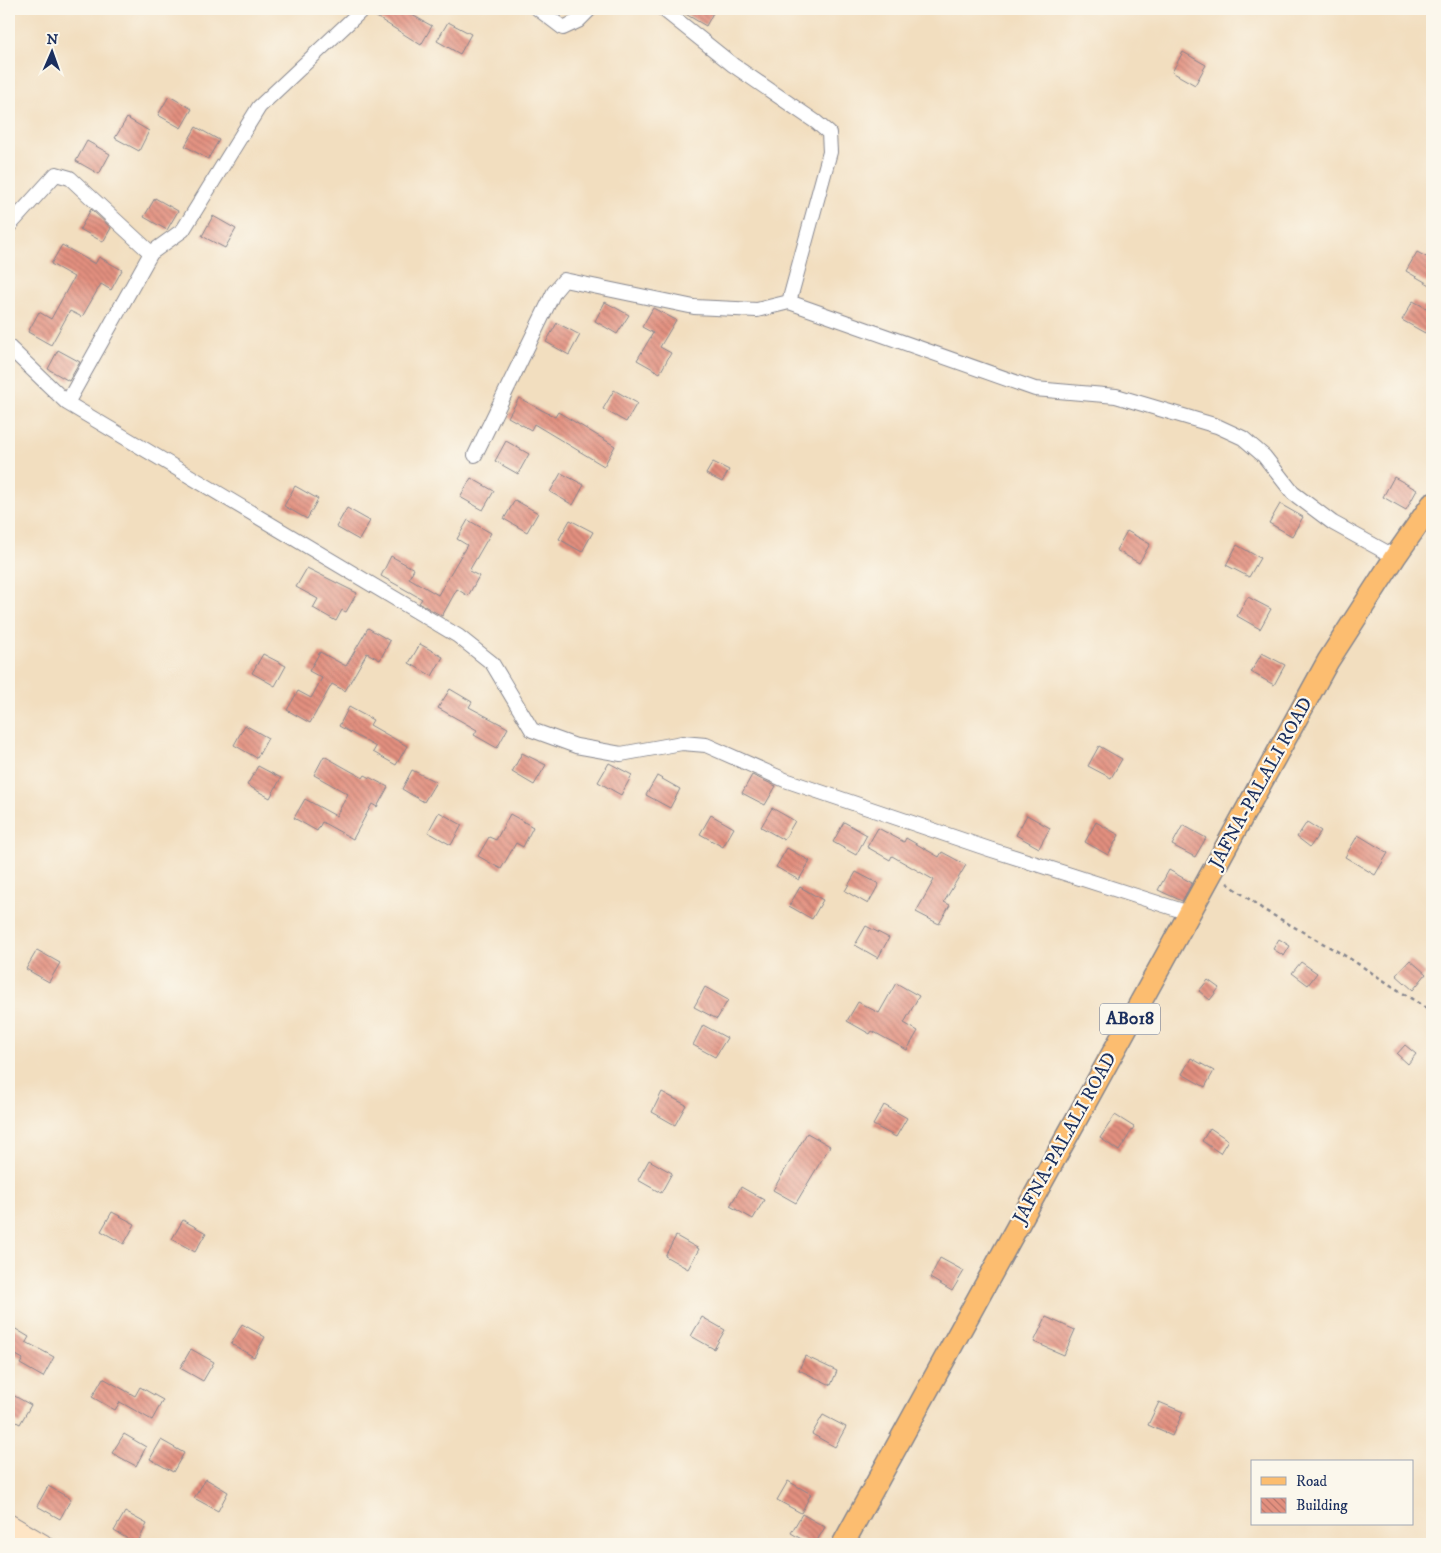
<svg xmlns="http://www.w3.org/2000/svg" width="1441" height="1553" font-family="'IM FELL DW Pica',serif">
<defs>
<pattern id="building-back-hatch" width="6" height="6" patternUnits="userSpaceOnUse" patternTransform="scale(1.25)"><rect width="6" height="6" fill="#e3907f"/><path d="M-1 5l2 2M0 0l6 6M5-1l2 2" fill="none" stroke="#b7766b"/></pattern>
</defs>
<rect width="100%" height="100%" fill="#fbf7ec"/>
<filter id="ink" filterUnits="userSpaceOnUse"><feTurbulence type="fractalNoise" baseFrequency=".02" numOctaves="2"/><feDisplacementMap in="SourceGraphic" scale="10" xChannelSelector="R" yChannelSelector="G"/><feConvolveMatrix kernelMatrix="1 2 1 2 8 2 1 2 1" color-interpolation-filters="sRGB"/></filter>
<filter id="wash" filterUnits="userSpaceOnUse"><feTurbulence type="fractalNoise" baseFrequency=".0096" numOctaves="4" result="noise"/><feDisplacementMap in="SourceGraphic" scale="20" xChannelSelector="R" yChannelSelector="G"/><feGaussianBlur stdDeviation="1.12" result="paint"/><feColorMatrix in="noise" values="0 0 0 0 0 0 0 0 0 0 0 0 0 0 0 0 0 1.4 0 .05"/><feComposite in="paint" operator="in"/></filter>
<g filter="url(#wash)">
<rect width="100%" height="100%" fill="#f2debf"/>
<g id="blocks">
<path fill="url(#building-back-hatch)" d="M372,9h29l31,17 -11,19 -51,-32z
M677,9h38l-9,17z
M448,22l23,12 -11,20 -23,-13z
M1183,52l23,13 -11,20 -23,-13z
M169,96l23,13 -11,19 -23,-13z
M127,118l22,13 -10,20 -24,-13z
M196,127l23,13 -11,19 -23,-13z
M87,141l23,13 -11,20 -23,-13z
M155,198l23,13 -11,19 -23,-13z
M91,209l20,19 -8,14 -23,-13z
M213,216l23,13 -11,19 -23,-12z
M62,245l33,19 4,-7 23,13 -11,20 -10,-6 -19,33 -12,-6 -19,34 -23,-13 11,-20 12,7 23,-42 -23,-13z
M1417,252l15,8v26l-26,-15z
M1413,301l19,10v10l-7,12 -23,-13z
M605,302l24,13 -12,19 -22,-13z
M653,308l23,12 -16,27 11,6 -11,20 -23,-13 16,-27 -11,-6z
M557,323l23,12 -11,20 -23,-13z
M58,350l22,12 -11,19 -21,-12z
M614,390l23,13 -11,19 -23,-13z
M519,398l36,19 3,-5 57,34 -11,20 -70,-42 -3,6 -23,-13z
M506,441l23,13 -11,20 -23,-13z
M713,462l16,8 -7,12 -16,-8z
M561,473l23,12 -11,20 -23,-13z
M1394,477l23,13 -11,20 -23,-13z
M471,478l23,13 -11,19 -23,-13z
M295,486l23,13 -11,20 -23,-13z
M515,500l23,13 -11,19 -23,-13z
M1280,504l23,13 -11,19 -23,-13z
M347,508l23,13 -11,19 -23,-13z
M468,520l23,13 -22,38 10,5 -11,20 -11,-7 -15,27 -23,-13 3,-4 -41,-23 10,-20 23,13 -5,9 29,17 29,-50 -10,-6z
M570,520l23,12 -11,20 -23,-13z
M1127,531l23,13 -11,19 -23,-13z
M1237,545l23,13 -11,19 -23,-12z
M307,568l50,25 -11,19 -4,-2 -6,11 -23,-13 5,-9 -22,-12z
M1248,597l23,12 -11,20 -23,-13z
M368,628l22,13 -10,19 -13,-7 -22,38 -13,-7 -22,39 -23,-13 11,-19 13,7 11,-20 -13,-7 11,-19 26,14z
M420,644l23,13 -11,19 -23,-13z
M1262,653l23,12 -11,20 -23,-13z
M263,654l23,12 -11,20 -23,-13z
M450,689l22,13 -3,5 39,21 -11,20 -23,-13 3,-5 -39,-22z
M349,707l24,13 -3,5 37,21 -11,19 -23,-13 3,-5 -37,-21z
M245,725l23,13 -11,20 -23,-13z
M1099,746l23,13 -11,19 -23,-12z
M522,753l24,12 -12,20 -22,-13z
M324,756l39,22 2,-3 23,12 -11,20 -5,-3 -19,35 -31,-17 -5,9 -23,-13 11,-19 31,17 12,-22 -34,-19z
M609,763l23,12 -11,20 -23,-13z
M258,766l23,12 -11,20 -23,-13z
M412,770l24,12 -12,20 -22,-13z
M752,775l24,11 -11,19 -23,-12z
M657,776l23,13 -10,19 -24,-13z
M772,808l23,13 -11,19 -23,-13z
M439,812l23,13 -11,20 -23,-13z
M510,814l23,13 -10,20 -7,-4 -15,26 -23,-13 11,-19 7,3z
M711,815l23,13 -11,19 -23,-13z
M1027,815l23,13 -11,20 -23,-13z
M844,822l23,13 -11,20 -23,-13z
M1096,822l23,13 -11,20 -23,-13z
M1307,822l14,9 -11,16 -13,-10z
M1183,825l23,13 -11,19 -23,-12z
M878,828l26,14 2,-4 33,19 3,-5 24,13 -22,37 6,3 -11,19 -23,-12 18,-32 -42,-24 -2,4 -23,-13z
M1358,835l30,18 -13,22 -30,-18z
M787,848l23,13 -11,19 -23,-13z
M1169,870l23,13 -10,18 -24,-11z
M856,872l23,12 -11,20 -23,-13z
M800,887l23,13 -11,19 -23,-13z
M866,926l23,12 -11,20 -23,-13z
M1279,939l11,7 -6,10 -11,-7z
M37,950l23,13 -11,19 -23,-13z
M1410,960l16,14 -13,16 -17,-15z
M1301,962l16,11 -9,12 -16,-12z
M1208,980l11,8 -9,12 -11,-9z
M896,983l23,13 -15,27 14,8 -11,19 -35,-19 -2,3 -23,-13 11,-19 21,11z
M705,987l23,13 -11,19 -23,-12z
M703,1025l24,13 -12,19 -22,-12z
M1405,1045l11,9 -8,10 -11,-10z
M1191,1058l23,13 -9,16 -23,-13z
M662,1092l24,13 -11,20 -23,-13z
M884,1105l23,13 -11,19 -23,-12z
M1115,1115l19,12 -15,24 -19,-13z
M1210,1128l18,12 -8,13 -18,-12z
M807,1133l23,13 -34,57 -23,-13z
M649,1160l23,13 -11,20 -23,-13z
M741,1187l23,13 -11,19 -23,-13z
M112,1212l23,12 -11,20 -23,-13z
M183,1220l23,13 -11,19 -23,-13z
M676,1236l23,13 -11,20 -23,-13z
M940,1258l24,13 -12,20 -22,-13z
M702,1317l23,13 -11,19 -23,-13z
M1046,1317l29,13 -11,25 -30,-13z
M242,1324l23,13 -11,20 -23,-13z
M9,1325l20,12 -3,5 28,15 -11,20 -23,-13 3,-5 -14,-8z
M191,1349l23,13 -11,19 -23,-13z
M805,1356l32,15 -6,14 -32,-15z
M103,1378l32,18 5,-9 23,13 -11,20 -32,-18 -5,8 -23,-13z
M9,1393l22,12 -11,19 -11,-6z
M1159,1402l24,10 -11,24 -24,-11z
M823,1415l23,12 -11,20 -23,-13z
M124,1434l22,13 -10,19 -24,-13z
M161,1440l23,13 -11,19 -23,-13z
M206,1479l22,13 -10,19 -24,-13z
M788,1481l23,13 -10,19 -24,-13z
M48,1486l23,13 -11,20 -23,-13z
M125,1512l22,12 -10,20 -23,-13z
M802,1514l23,13 -10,17h-5l-19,-11z"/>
</g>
</g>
<g filter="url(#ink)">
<use href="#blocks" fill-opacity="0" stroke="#86868e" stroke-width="1"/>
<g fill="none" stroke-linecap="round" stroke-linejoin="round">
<defs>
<path id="street" d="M538,9l25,19 15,-7 12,-12
M663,9l70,56 83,57 13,11 1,19 -41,150
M9,226l47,-52 14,4 81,75
M9,347l58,56 391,233 34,27 40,67 44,16 45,8 61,-11 24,2 79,35 204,69 200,64
M67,403l84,-150 32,-23 76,-123 104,-98
M475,455l79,-163 10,-12 130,27 63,3 32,-8 246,87 81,7 101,30 26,12 21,18 29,37 40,30 62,34"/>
<path id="secondary" d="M9,1524l34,20"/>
<path id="primary" d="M843,1544l485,-883 67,-104 37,-53"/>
</defs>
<use href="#street" stroke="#86868e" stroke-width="16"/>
<use href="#secondary" stroke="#86868e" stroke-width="21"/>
<use href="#primary" stroke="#86868e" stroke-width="24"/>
<path stroke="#86868e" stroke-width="2.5" stroke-dasharray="4 4" stroke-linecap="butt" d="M1227,883l37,27 85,48 83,54"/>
<use href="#street" stroke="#fff" stroke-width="14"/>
<use href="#secondary" stroke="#fee5c5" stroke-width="19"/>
<use href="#primary" stroke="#fcbd6f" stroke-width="21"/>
</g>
</g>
<g text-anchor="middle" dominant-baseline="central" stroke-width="4.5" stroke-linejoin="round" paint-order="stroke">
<rect fill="#fbf7ec" stroke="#5e6b89" stroke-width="1" x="1100" y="1003.5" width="60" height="31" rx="4"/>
<g font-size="18" font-weight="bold" fill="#1b2f5e">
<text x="1130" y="1019">AB018</text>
</g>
<g font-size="19" fill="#1b2f5e" stroke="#fbf7ec">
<text transform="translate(1261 783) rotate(-61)">JAFNA-PALALI ROAD</text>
<text transform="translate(1065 1138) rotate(-61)">JAFNA-PALALI ROAD</text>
</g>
</g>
<rect width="1441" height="1553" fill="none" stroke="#fbf7ec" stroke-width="30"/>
<rect x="1251" y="1460" width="162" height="65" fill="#fbf7ec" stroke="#a1a7b3"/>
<rect x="1261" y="1477" width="25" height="8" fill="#fcbd6f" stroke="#a1a7b3"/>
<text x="1296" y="1486" font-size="15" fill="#1b2f5e">Road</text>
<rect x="1261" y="1498" width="25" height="15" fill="url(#building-back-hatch)" stroke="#a1a7b3"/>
<text x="1296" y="1510" font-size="15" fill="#1b2f5e">Building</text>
<g transform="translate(52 52) rotate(2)" stroke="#fbf7ec" stroke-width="4" paint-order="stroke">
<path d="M0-4L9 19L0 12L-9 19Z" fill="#1b2f5e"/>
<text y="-8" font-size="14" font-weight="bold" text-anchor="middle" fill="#1b2f5e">N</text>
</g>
</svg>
